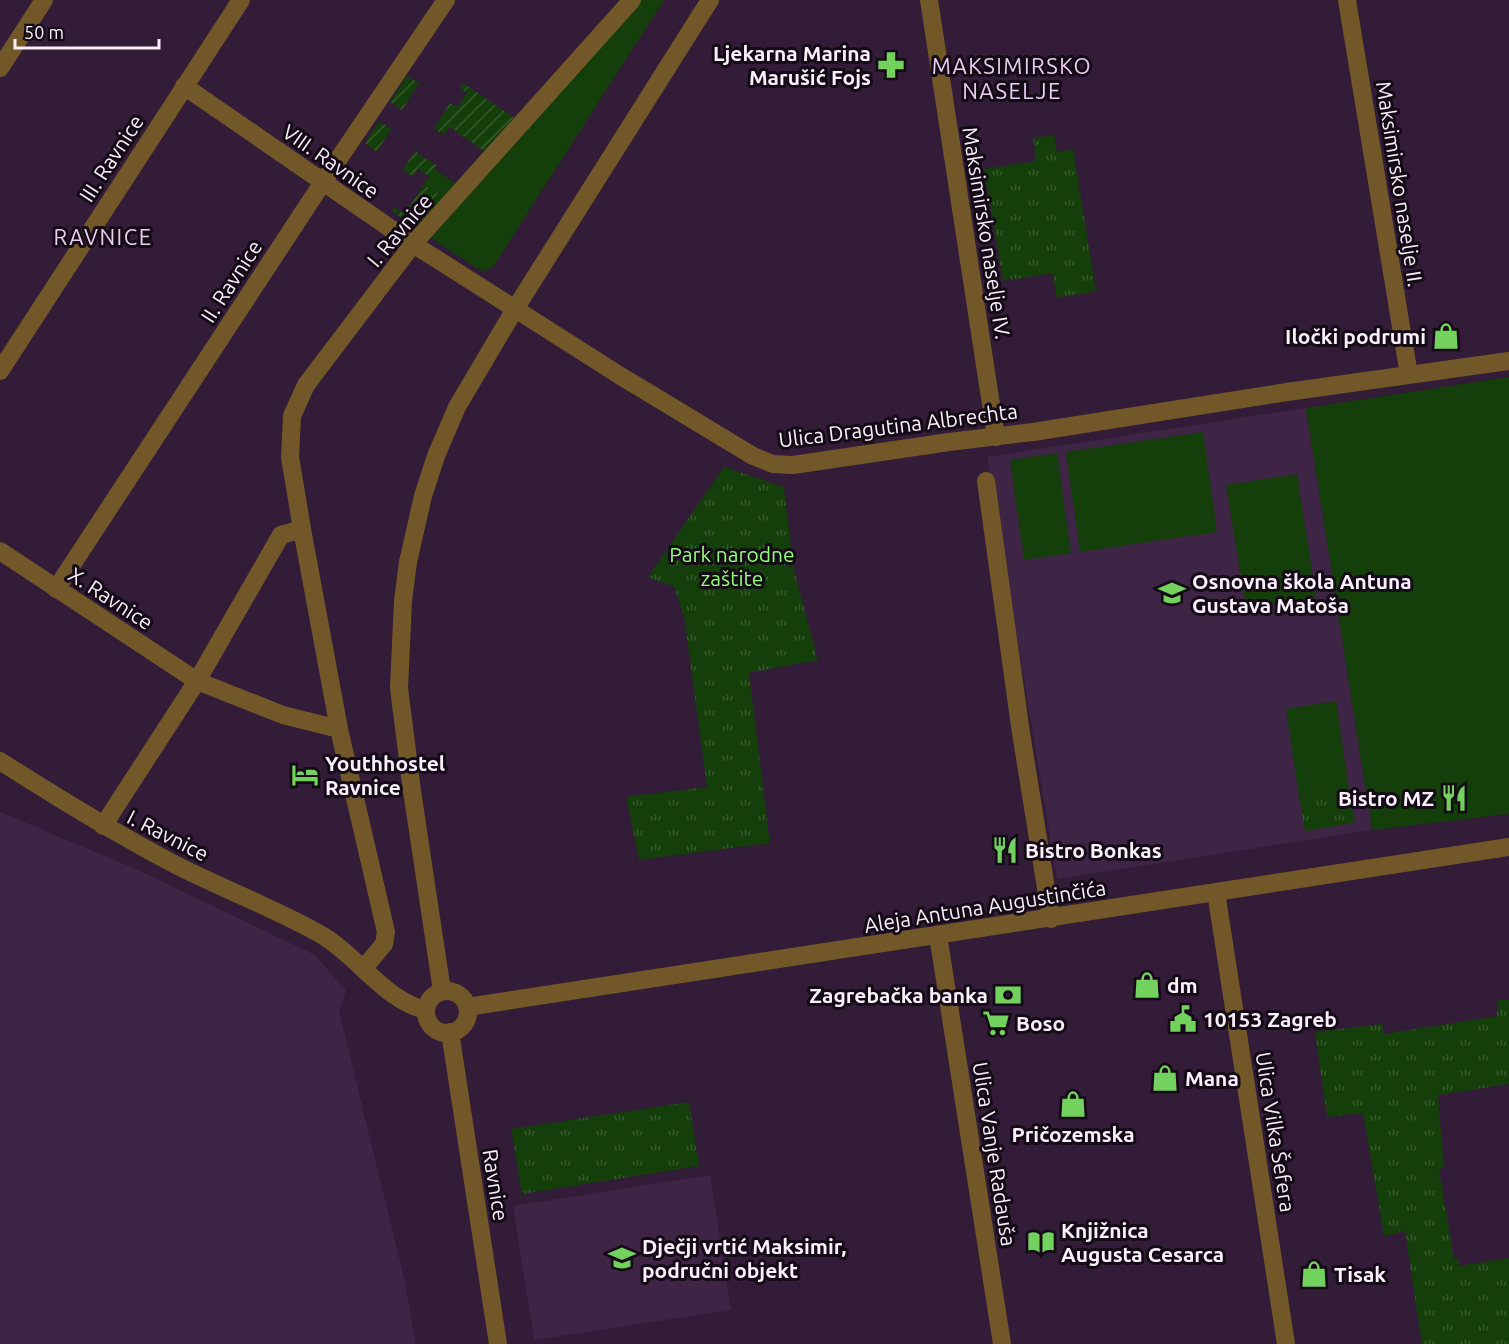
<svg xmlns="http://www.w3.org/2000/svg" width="1509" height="1344" font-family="Ubuntu,sans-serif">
<defs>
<pattern id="park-tufts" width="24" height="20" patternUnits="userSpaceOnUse" patternTransform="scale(1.5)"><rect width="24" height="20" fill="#143e0a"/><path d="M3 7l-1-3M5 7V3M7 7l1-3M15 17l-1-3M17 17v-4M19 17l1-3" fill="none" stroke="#375a2f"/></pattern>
<pattern id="garden-furrows" width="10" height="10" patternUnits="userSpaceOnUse" patternTransform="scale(1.5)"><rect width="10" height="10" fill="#143e0a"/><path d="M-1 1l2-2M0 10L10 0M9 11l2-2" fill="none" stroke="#375a2f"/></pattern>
</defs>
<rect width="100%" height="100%" fill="#321c37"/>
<path fill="#3f2545" d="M1306,408l66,422 -315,49 -70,-422z
M0,812l138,58 177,85 31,36 -7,20 65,267 12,66h-416z
M710,1175l21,135 -197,30 -21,-134z"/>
<path fill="#143e0a" d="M639,0h25l-171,267 -10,4 -5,-2 -47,-31z
M435,169l22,16 -12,14 -21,-15z
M1509,377v437l-137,16 -66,-422z
M1203,432l14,100 -137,20 -14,-100z
M1057,453l14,100 -47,7 -14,-100z
M1297,474l19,123 -70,11 -20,-123z
M1336,701l13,88 -50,7 -13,-87z"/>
<path fill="url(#park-tufts)" d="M1054,135l3,17 16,-3 23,142 -39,7 -5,-25 -49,8 -19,-112 52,-8 -3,-23z
M724,467l60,20 10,83 24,90 -69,13 21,170 -131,17 -13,-63 81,-10 -23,-171 -10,-29 -26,-10z
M1349,789l6,34 -50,8 -6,-35z
M1498,1000h11v84l-71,11 6,73 -5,1 15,90h4l1,7 50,-8v86h-87l-17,-113 -21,5 -21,-123 -36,4 -12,-85 67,-8 2,10 113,-18z
M689,1102l10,64 -177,28 -11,-65z"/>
<path fill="url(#garden-furrows)" d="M407,76l12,7 -17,27 -12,-8z
M463,83l52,35 -30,34 -35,-25 -6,8 -10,-6 16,-26 8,4 9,-14 -7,-5z
M379,121l12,8 -14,23 -12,-9z
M415,151l22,15 -7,11 -12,-8 -5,8 -10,-7z
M424,184l21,15 -26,25 -10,-1 -17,-12 2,-4 11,7z"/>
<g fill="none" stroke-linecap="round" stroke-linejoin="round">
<path stroke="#725828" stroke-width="18" d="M929,0l67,437
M1347,0l62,375
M0,68l44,-68
M184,86l229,158 206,131 134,81 20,8 20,1 156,-23 84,-10 254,-40 222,-31
M0,371l241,-371
M986,481l35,252 30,186
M0,551l197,130 86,34 56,14
M56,589l267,-407 123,-182
M0,761c58,37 115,72 176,104 47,24 98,43 144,69 36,20 66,68 106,76
M103,826l94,-145 84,-146 21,-6
M1216,892l70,452
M938,935l64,409
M364,968l20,-24 2,-12 -47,-203 -37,-200 -12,-72 2,-41 14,-31 107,-141 219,-244
M442,991l-30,-200 -13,-103 4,-87 5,-39 15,-66 13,-40 21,-49 58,-98 195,-309
M426 1012a21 21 0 1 1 42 0a21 21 0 1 1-42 0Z
M467,1007l1042,-160
M450,1032l48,312"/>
</g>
<defs>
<symbol id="pharmacy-bare" viewBox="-9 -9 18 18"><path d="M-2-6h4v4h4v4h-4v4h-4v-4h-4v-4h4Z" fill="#72d25d" stroke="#150b17" stroke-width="2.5" paint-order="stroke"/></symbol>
<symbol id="shop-bare" viewBox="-9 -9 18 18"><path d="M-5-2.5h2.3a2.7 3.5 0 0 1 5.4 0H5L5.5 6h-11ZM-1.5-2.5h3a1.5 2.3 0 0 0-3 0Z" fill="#72d25d" stroke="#150b17" stroke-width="2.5" paint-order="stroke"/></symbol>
<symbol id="school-bare" viewBox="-9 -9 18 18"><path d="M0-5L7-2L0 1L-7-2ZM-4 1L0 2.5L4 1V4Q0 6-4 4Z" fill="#72d25d" stroke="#150b17" stroke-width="2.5" paint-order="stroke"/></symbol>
<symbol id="hotel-bare" viewBox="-9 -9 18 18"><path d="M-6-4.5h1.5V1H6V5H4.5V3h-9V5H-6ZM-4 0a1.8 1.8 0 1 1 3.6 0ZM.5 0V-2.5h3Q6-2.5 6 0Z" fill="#72d25d" stroke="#150b17" stroke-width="2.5" paint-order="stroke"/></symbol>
<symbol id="restaurant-bare" viewBox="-9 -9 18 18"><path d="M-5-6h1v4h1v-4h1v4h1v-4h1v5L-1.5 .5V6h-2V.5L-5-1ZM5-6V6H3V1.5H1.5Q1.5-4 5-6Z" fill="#72d25d" stroke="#150b17" stroke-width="2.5" paint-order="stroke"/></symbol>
<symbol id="bank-bare" viewBox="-9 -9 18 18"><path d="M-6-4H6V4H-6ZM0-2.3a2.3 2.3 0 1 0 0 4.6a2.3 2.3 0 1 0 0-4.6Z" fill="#72d25d" stroke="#150b17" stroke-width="2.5" paint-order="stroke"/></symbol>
<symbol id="civic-bare" viewBox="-9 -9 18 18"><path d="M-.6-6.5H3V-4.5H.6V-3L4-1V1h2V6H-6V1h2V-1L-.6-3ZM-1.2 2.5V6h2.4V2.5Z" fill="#72d25d" stroke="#150b17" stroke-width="2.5" paint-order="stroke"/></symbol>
<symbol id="supermarket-bare" viewBox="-9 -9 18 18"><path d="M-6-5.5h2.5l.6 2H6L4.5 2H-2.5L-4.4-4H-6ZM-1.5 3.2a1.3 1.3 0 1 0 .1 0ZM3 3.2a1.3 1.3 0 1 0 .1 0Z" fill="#72d25d" stroke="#150b17" stroke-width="2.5" paint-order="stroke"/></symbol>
<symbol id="library-bare" viewBox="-9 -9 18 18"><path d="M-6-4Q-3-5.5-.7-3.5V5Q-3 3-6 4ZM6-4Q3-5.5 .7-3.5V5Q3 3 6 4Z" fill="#72d25d" stroke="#150b17" stroke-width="2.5" paint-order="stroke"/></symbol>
</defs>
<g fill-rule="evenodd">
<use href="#pharmacy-bare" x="872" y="46" width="38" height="38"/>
<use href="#shop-bare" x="1427" y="317" width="38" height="38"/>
<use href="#school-bare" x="1153" y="574" width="38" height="38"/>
<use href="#hotel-bare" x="286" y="756" width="38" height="38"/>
<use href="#restaurant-bare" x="1435" y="779" width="38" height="38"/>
<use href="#restaurant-bare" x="986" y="831" width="38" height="38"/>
<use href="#shop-bare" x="1128" y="966" width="38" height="38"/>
<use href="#bank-bare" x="989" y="976" width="38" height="38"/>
<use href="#civic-bare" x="1164" y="1000" width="38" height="38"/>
<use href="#supermarket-bare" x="977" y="1004" width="38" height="38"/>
<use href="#shop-bare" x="1146" y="1059" width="38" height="38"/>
<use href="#shop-bare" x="1054" y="1085" width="38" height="38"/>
<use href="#library-bare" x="1022" y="1223" width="38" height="38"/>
<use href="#school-bare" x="603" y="1239" width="38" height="38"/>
<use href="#shop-bare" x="1295" y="1255" width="38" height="38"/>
</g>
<g text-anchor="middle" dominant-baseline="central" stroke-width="6" stroke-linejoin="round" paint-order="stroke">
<g font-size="21" font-weight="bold" fill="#fbeffd" stroke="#150b17" text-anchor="start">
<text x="871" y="53" text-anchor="end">Ljekarna Marina<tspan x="871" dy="24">Marušić Fojs</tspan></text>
<text x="1426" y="336" text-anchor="end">Iločki podrumi</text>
<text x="1192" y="581">Osnovna škola Antuna<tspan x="1192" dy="24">Gustava Matoša</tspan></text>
<text x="325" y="763">Youthhostel<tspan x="325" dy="24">Ravnice</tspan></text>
<text x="1434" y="798" text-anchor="end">Bistro MZ</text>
<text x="1025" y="850">Bistro Bonkas</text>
<text x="1167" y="985">dm</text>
<text x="988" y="995" text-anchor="end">Zagrebačka banka</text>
<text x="1203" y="1019">10153 Zagreb</text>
<text x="1016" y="1023">Boso</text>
<text x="1185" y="1078">Mana</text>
<text x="1073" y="1134" text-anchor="middle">Pričozemska</text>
<text x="1061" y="1230">Knjižnica<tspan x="1061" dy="24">Augusta Cesarca</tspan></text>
<text x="642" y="1246">Dječji vrtić Maksimir,<tspan x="642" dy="24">područni objekt</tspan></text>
<text x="1334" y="1274">Tisak</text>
</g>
<g font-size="21" fill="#fbeffd" stroke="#150b17">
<text transform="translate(111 158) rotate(-57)">III. Ravnice</text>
<text transform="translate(331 161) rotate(35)">VIII. Ravnice</text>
<text transform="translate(1400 184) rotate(81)">Maksimirsko naselje II.</text>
<text transform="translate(399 230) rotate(-50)">I. Ravnice</text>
<text transform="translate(987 233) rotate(81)">Maksimirsko naselje IV.</text>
<text transform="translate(231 281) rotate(-57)">II. Ravnice</text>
<text transform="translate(898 425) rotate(-7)">Ulica Dragutina Albrechta</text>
<text transform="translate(111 598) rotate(33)">X. Ravnice</text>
<text transform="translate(168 835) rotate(27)">I. Ravnice</text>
<text transform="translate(985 906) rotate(-9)">Aleja Antuna Augustinčića</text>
<text transform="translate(1276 1132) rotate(81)">Ulica Vilka Šefera</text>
<text transform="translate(995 1154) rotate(81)">Ulica Vanje Radauša</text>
<text transform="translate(496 1185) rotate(81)">Ravnice</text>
</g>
<g font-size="21" fill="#94fe7d" stroke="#150b17">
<text x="732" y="554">Park narodne<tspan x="732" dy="24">zaštite</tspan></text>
</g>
<g font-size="22" letter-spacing="1.5" fill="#eacdf0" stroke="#150b17">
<text x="1012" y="65">MAKSIMIRSKO<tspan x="1012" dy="25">NASELJE</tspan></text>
<text x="103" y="236">RAVNICE</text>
</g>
</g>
<path d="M15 39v9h144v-9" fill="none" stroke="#fbeffd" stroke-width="3"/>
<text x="24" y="39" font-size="18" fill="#fbeffd" stroke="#150b17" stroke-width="4.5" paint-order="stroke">50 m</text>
</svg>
